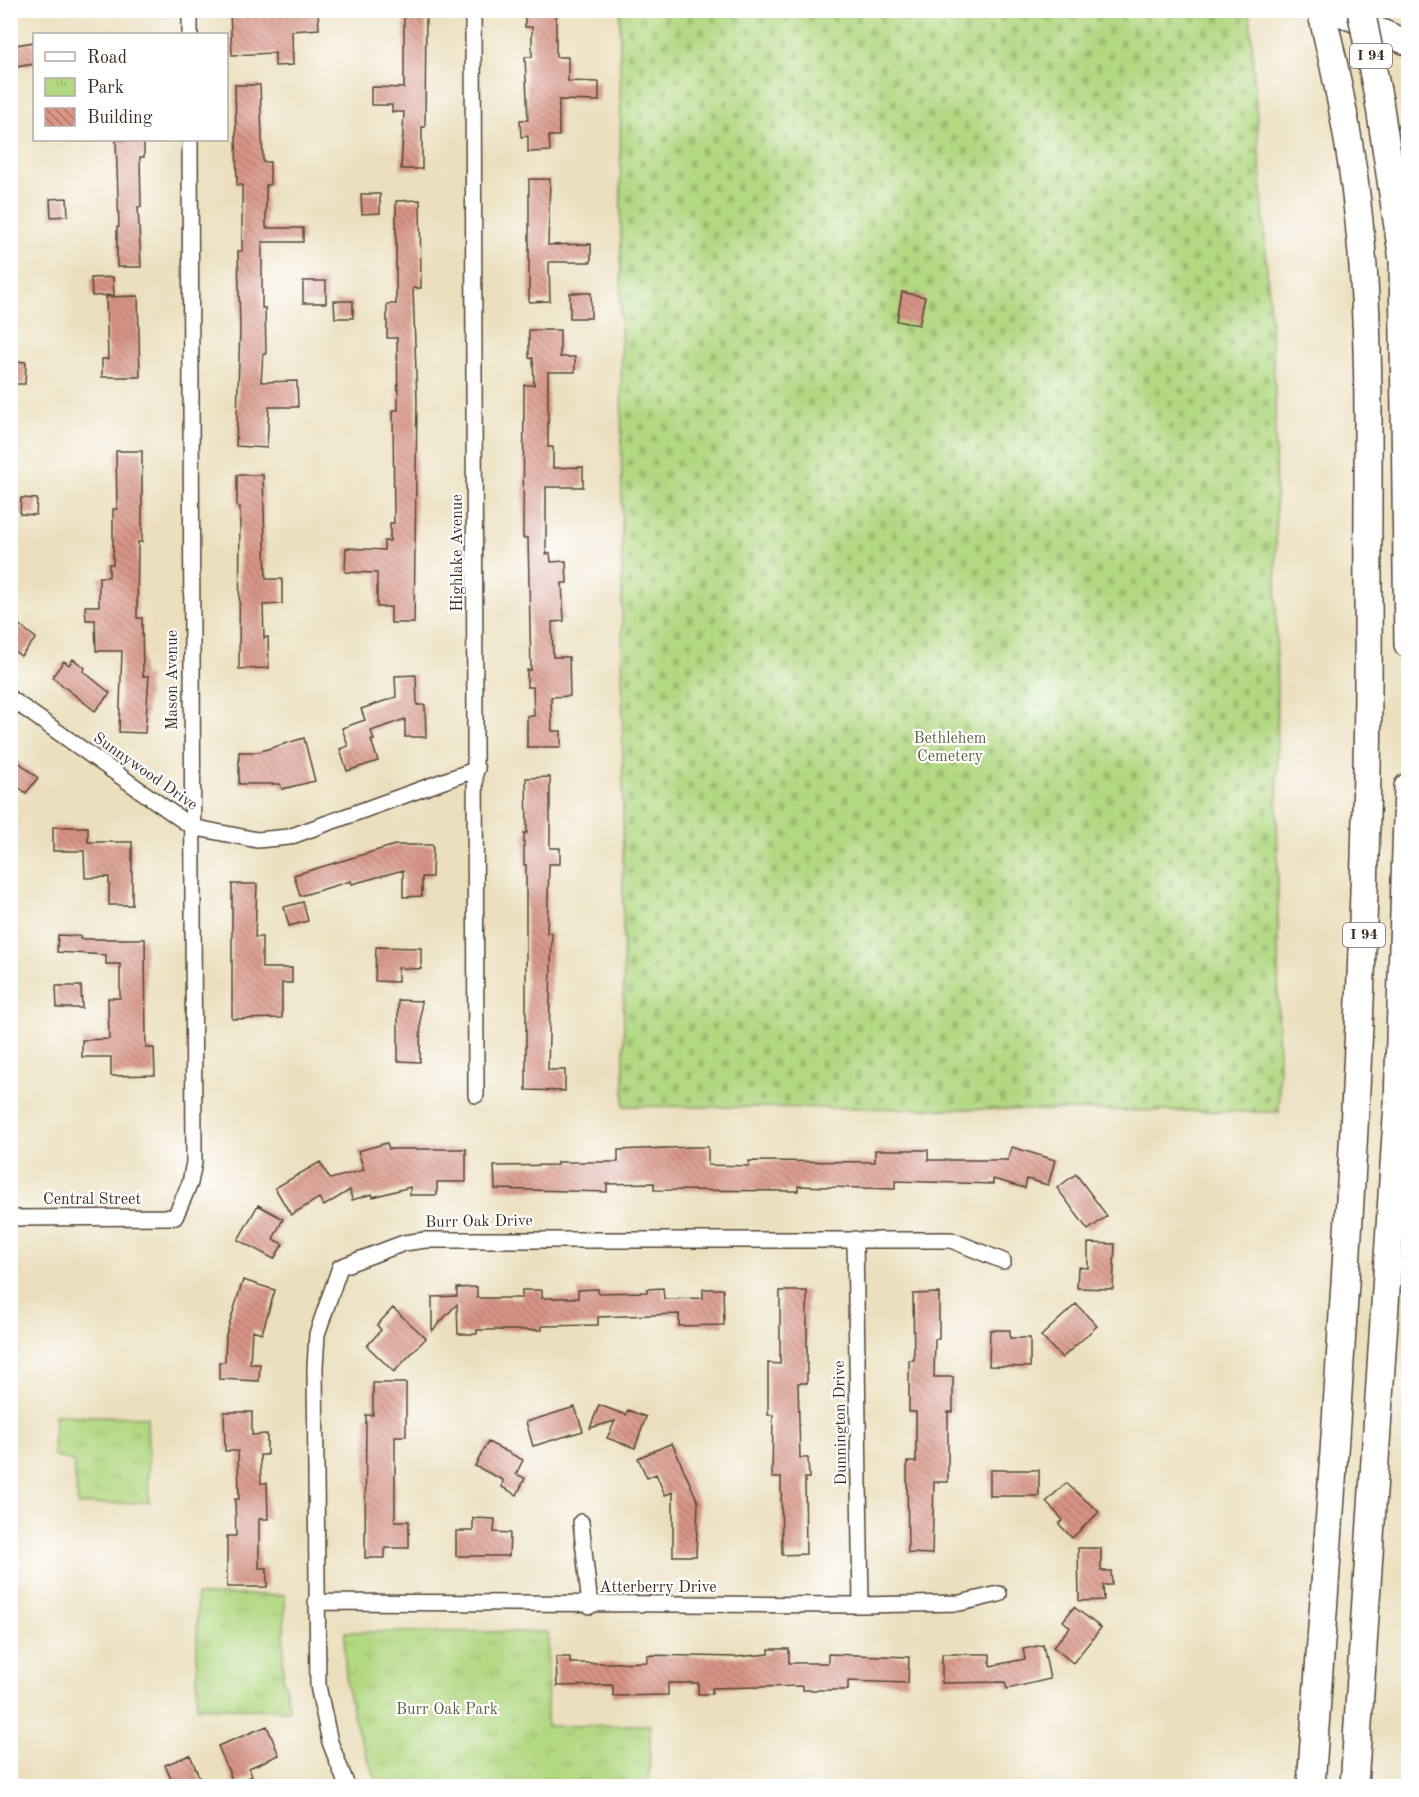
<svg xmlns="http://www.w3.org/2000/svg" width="1419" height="1797" font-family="'Old Standard TT',serif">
<defs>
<pattern id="cemetery-stones" width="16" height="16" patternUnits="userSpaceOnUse" patternTransform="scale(1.5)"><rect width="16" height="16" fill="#b2d882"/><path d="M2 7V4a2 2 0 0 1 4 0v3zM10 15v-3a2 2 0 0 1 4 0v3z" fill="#9aba70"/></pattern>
<pattern id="park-tufts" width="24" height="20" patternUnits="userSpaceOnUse" patternTransform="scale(1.5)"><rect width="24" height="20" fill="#b2d882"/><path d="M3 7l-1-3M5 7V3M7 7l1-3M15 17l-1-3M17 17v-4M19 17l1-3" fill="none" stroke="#9aba70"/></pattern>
<pattern id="building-back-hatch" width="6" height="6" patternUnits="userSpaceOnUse" patternTransform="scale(1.5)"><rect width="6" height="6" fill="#d89485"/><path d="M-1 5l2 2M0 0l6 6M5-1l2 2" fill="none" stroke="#b0796c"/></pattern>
</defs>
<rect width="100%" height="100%" fill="#fff"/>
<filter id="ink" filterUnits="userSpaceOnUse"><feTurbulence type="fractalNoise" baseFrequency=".0167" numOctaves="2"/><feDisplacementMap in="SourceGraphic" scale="12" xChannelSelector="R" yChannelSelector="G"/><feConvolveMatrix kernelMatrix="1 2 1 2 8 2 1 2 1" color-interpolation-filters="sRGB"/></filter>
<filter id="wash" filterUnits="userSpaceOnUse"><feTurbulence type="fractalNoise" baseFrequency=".008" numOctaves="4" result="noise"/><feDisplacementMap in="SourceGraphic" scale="24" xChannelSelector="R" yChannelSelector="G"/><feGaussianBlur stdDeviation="1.35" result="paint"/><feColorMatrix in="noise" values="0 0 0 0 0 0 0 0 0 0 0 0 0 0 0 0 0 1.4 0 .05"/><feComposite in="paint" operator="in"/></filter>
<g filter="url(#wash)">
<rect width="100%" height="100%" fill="#ebdfbd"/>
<path fill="url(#cemetery-stones)" stroke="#768150" stroke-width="1.5" d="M1237,10l13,6 25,375 4,721 -655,-6 -4,-1095z"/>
<path fill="url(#park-tufts)" stroke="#768150" stroke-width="1.5" d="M55,1415l92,2 2,85 -71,3 -5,-44 -20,-5z
M197,1595h88l-2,81 7,34 -93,-3z
M345,1632h203l-1,94 103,-1 -1,61h-270c-23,-55 -37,-92 -34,-154z"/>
<g id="blocks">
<path fill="url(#building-back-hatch)" d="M230,10h88l1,19 -27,2 1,34 -18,1v-13l-43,2z
M404,10h22l-1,117h-3v42h-21l3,-57h-12v-7h-21v-18l33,1z
M525,10h31v47h12v24l31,1v19l-40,-1v36h-10l1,15 -22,1v-16l-7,1 -1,-17h8l-3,-63h7v-30h-7z
M34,42v22l-24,4v-22z
M235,85h25l3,77h7v23h-4v43h37v14h-41v66h3l1,46h-3l-2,28 36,-1 1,26h-29l-2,41 -31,-2 4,-117 -2,-78h4v-66h-5z
M116,140h28v17h-4l1,50h-3l3,60h-24v-40h2z
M529,179h21l-2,66 43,-1v18h-42l1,39 -21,1z
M361,194h19v19l-18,1z
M67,198l1,18 -17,1 -1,-18z
M420,200l1,88h-8l4,112 -3,223h-23v-16h-14v-34l-32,-1 1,-24 38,2v-9h6v-18h4l-1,-113h5l-1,-72h-10v-34h9v-103z
M113,277l1,18 -22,1 -1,-18z
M303,281h23v22h-23z
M902,292l23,5 -6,28 -22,-4z
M570,293h21v25h-21z
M138,296l2,81h-38v-18h6l-2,-62z
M334,301h19v17h-18z
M529,330h31v27h15v15h-27v75h5v21l30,-1v20h-37v67l4,-1 1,9 15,-1 1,22h-5l2,38 -12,1 1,35h16l1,39 -19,1 1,34h9v16h-34v-31h7l-1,-29h-6v-17h4l-3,-132h-5l1,-153h10l-1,-27h-4z
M10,361l16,1 -1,22h-15z
M116,451h26v91h-4l-1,76h5l1,58h6l-4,57 -26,-1 3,-81h-26l-1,-31h-9l-1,-14h14v-29h10v-13h4v-55h4z
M237,475h26l3,104h16v25l-19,1 1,33 4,-1 1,31 -30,1 1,-162h-3z
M21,498l16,1 -1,16 -16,-1z
M10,618l26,20 -15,18 -11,-8z
M73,659l12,9 -2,3 27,22 -15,18 -43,-34 12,-16 5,4z
M416,675l1,30h8l1,32h-21v-18l-34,12 3,9h-3l7,21 -31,10 -7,-22 8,-3 -6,-18 23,-8 -4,-11 35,-12 -1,-21z
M304,738l11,43 -33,8 -2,-5h-41v-32h19z
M10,755l28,23 -12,15 -16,-13z
M550,777v71h10v16h-11l-2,69h5l-4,137h17v21l-39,-1v-225h-2v-32h3l-1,-55z
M53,827h35v15h44v63h-23v-28l-24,1 -1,-27h-31z
M395,845h38l-1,32h-10v19l-19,1v-27l-51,14 -1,-3 -51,15 -6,-21z
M232,884h25l-2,53h7v31h30v15h-10v35l-50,1z
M303,902l5,19 -19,5 -5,-19z
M58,935l22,1v3h65l1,109h8l1,27 -44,1v-19h-29v-17l27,-1 -1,-41h12v-34h-14v-9l-49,-3z
M376,947l45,1v21l-23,-1v14l-23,-1z
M56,986h25l1,22h-25z
M398,1000l23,1 -1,61 -22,-1z
M387,1143l2,6h77v33h-29v13h-27v-8l-37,10 -1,-3 -20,6 -2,-10 -26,16 -5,-8 -28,17 -16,-27 45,-26 10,17 34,-9 -6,-19z
M692,1147h16v18l41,1v-5l126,1v-12h53v10h80l4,-13 43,13 -7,25 -21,-6 -2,9 -32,-9v5l-98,-3v8l-97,-3v5l-144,-1v-7l-47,1v8l-112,-3 -1,-23 63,-1v-3h61v-12z
M1076,1174l31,42 -19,14 -31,-42z
M258,1205l25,14 -10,20 10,5 -9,15 -36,-19z
M1088,1243l27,1 -2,45 -36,-1 1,-21 10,1z
M243,1280l32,10 -13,43 -10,-3 -2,34h10l-1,17 -40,-2v-17h6l1,-27z
M477,1287v11h45v-8h20v8h36v-8l20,-1v4l49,-1v-3l16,-1 1,11 39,-1v-9h20l1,36 -45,1v-12l-81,3v8l-56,1v4h-65v4h-19l-1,-30 -25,27v-34l25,-1v-8z
M780,1291h27v92h-9l2,75h8l1,20h-4l1,76 -24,1 -1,-77h-9l1,-63h-5v-52l12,1z
M939,1293v46h-4l-1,38h19v35h-5v70h-14l-2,72 -24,-1 -1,-91h9v-50h-7v-52h5l-1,-66z
M1076,1304l21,22 -35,32 -21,-22z
M393,1308l33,30 -32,34 -27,-26 14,-16 -4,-5z
M990,1330h20v8h20v29l-41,-1z
M373,1383h33v53h-11v85h14v27h-24v10h-20l1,-143h7z
M599,1405l27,10 2,-5 18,7 -11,31 -28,-10 8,-17 -25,7z
M575,1407l8,24 -50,15 -7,-24z
M224,1412h28v23l15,-1v21h-7l1,28h6l1,36h-9v49h8v19h-40v-51h9l-1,-37h4l-1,-48h-13z
M488,1442l35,18 -7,14 9,4 -8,17 -15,-8 1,-7 -28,-14z
M672,1443l26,59 -2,54h-23v-64l-8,3 -9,-21 -9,4 -9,-20z
M990,1470h49v26h-49z
M1066,1483l33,29 -27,26 -13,-14 4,-4 -17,-18z
M473,1518l22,1 -1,13 16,1 -1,23h-53v-25h17z
M1078,1548h23v23h10l1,14h-9l1,15 -25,1z
M1074,1607l27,21 -28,35 -20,-16 17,-20 -7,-6z
M1043,1645l7,34 -43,10 -2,-7 -63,1v-29h48v12l35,-7 -2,-10z
M769,1649h20v14h39v-9l81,3 -1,26 -60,-2v9h-45v-4l-91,2v6h-14v-11h-30v12l-55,1v-11l-56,1 -1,-29h14v6h43l34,-1v-7l89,2 33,-3z
M267,1726l12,29 -30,13 3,8 -18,8 -16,-38z
M190,1755l13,31h-29l-9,-21z"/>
</g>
</g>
<g filter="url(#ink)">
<use href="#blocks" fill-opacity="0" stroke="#554536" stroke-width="1.5"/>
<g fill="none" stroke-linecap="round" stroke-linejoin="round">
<defs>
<path id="street" d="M190,10v24
M473,10l3,1085
M10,698l182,129 65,13 32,-3 188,-68
M10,1218l165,-1 15,-34 4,-21 -4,-1022
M855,1239l6,366
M581,1522l9,84
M316,1602l545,3 99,-2 39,-9
M347,1786l-17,-44 -12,-56 -3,-319 2,-33 23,-67 64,-24 21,-3h526l52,21"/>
<path id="primary" d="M1332,10l76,33"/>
<path id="highway" d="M1379,101l24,159 5,384
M1311,1786c27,-398 60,-797 57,-1197 -1,-122 4,-246 -9,-367 -7,-71 -21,-143 -38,-212
M1354,1786l44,-683 10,-316"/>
</defs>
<use href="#street" stroke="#554536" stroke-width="18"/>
<use href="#primary" stroke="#554536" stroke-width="27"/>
<use href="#highway" stroke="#554536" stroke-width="30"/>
<use href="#street" stroke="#fff" stroke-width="15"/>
<use href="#primary" stroke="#fff" stroke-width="24"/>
<use href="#highway" stroke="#fff" stroke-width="27"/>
<defs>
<path id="highway-bridge" d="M1361,10l18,91"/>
</defs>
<use href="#highway-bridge" stroke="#554536" stroke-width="30" stroke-linecap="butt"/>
<use href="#highway-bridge" stroke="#fff" stroke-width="27"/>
</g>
</g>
<g text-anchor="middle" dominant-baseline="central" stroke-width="4.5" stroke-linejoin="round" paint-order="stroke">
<g fill="#fff" stroke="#766a62" stroke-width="1.5">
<rect x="1350" y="44" width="42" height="24" rx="4.5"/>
<rect x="1343" y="923" width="42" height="24" rx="4.5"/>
</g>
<g font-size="15" font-weight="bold" fill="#3b2a1e">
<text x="1371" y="56">I 94</text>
<text x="1364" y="935">I 94</text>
</g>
<g font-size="16" fill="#3b2a1e" stroke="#fff">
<text transform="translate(458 553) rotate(-90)">Highlake Avenue</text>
<text transform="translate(173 680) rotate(-90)">Mason Avenue</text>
<text transform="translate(145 772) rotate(35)">Sunnywood Drive</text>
<text x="92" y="1200">Central Street</text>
<text transform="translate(479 1222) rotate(-1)">Burr Oak Drive</text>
<text transform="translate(841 1423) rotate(-91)">Dunnington Drive</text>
<text x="658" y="1588">Atterberry Drive</text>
</g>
<g font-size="16" fill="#5f5e3c" stroke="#fff">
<text x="950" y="739">Bethlehem<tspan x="950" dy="18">Cemetery</tspan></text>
<text x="447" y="1710">Burr Oak Park</text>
</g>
</g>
<rect width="1419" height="1797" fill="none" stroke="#fff" stroke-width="36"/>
<rect x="33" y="33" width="195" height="108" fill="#ffffff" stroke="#b1aaa5" stroke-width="1.5"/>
<rect x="45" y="52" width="30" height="9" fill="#ffffff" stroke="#b1aaa5" stroke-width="1.5"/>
<text x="87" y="63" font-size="18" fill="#3b2a1e">Road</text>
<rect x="45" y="78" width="30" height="18" fill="url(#park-tufts)" stroke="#b1aaa5" stroke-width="1.5"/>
<text x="87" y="93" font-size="18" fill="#3b2a1e">Park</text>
<rect x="45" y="108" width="30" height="18" fill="url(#building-back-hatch)" stroke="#b1aaa5" stroke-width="1.5"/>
<text x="87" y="123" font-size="18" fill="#3b2a1e">Building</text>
</svg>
